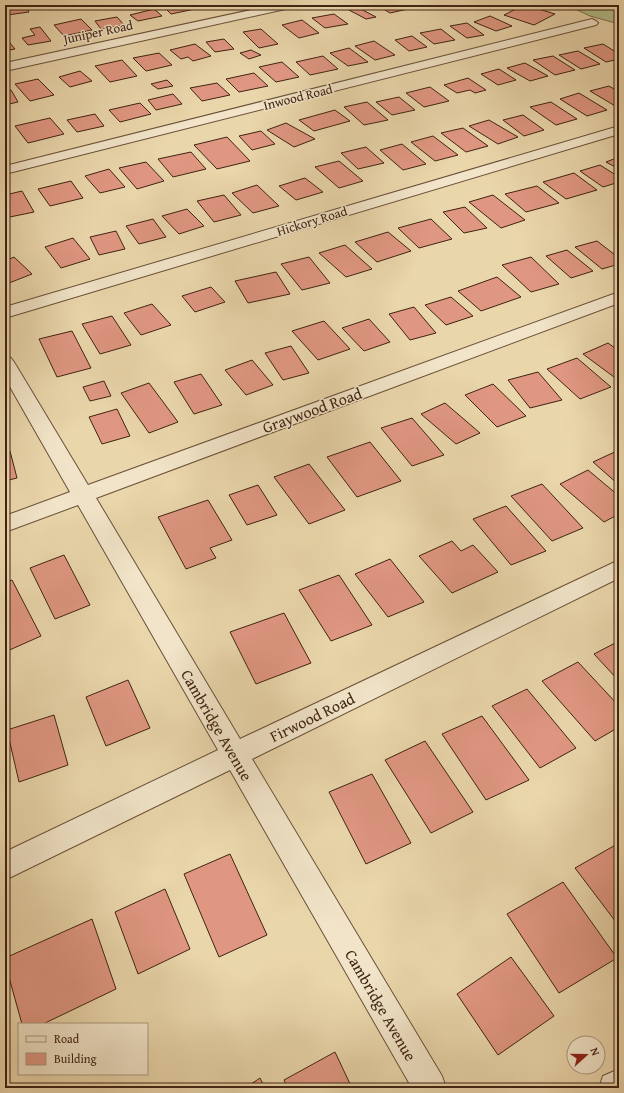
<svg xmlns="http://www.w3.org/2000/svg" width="624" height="1093" font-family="'Gentium Book Plus',serif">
<rect width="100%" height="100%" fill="#ead6ab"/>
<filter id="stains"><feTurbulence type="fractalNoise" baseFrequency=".005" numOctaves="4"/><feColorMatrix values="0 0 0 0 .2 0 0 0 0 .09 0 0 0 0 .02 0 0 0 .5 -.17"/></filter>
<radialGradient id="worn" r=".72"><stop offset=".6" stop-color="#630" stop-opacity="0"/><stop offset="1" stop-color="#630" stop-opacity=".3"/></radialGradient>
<path fill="#b4be8c" stroke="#7a704f" d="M567,5h52v19l-29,-8z"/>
<path fill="#e09782" stroke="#3f2312" d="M5,5h20l4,7 -22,3z
M175,5h16l4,4 -24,5 -7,-7z
M377,5h24l7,4 -18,4z
M524,5h2l29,9 -21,11 -30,-10z
M359,8l17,9 -10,2 -17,-9z
M154,9l8,7 -24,5 -8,-6z
M334,14l14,10 -23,4 -13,-10z
M490,16l22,10 -16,5 -22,-9z
M117,17l7,8 -23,4 -6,-8z
M81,19l11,11 -28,6 -10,-11z
M302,20l17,13 -20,5 -17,-13z
M467,23l17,12 -17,3 -17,-12z
M40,27l11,14 -23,4 -6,-7 13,-3 -5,-6z
M261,29l17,15 -19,4 -16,-16z
M441,29l14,11 -21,4 -14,-11z
M412,36l15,11 -18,4 -14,-11z
M5,37l10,12 -10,2z
M224,39l10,10 -19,3 -9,-10z
M374,41l21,14 -20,5 -20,-14z
M195,44l16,12 -18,5 -5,-4 -7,2 -11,-9z
M603,44l16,10v5l-13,3 -22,-14z
M349,48l19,14 -20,4 -18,-13z
M251,50l10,5 -12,4 -9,-6z
M578,51l22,13 -19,5 -22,-14z
M159,53l13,12 -26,6 -13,-13z
M323,56l15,13 -28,6 -14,-13z
M553,56l22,14 -20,5 -22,-15z
M122,60l15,16 -27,6 -15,-16z
M282,62l17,15 -23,5 -17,-15z
M525,63l23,13 -18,5 -23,-13z
M499,69l17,11 -18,5 -17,-11z
M80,71l12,10 -22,6 -11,-10z
M254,73l14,13 -29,6 -13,-13z
M468,78l18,12 -11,3 -5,-3 -13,3 -13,-8z
M38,79l16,16 -24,6 -15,-17z
M167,80l6,6 -15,3 -7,-5z
M217,83l13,12 -28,6 -12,-13z
M609,86l10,6v15h-2l-27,-16z
M430,87l19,14 -25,6 -18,-14z
M11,90l7,12 -13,3v-14z
M579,93l28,17 -20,6 -27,-17z
M173,94l9,10 -26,6 -8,-10z
M399,97l16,13 -23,5 -16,-13z
M367,102l21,18 -24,5 -20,-18z
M551,102l26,17 -21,6 -26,-18z
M140,103l11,11 -31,8 -11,-12z
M335,110l15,11 -36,10 -15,-11z
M95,114l9,12 -27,6 -10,-12z
M523,115l21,15 -20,6 -21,-16z
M50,118l14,16 -36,9 -13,-17z
M489,120l29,17 -20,7 -29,-18z
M286,123l29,16 -21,8 -27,-17z
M463,128l25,18 -22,6 -25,-19z
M261,131l14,13 -23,6 -13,-14z
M433,136l25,19 -23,6 -24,-19z
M227,137l23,24 -33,8 -23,-24z
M402,144l24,20 -23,6 -23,-20z
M366,147l18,16 -26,6 -17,-16z
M191,152l15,17 -33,8 -15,-18z
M619,157v12l-13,-7z
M339,161l24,20 -24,7 -24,-21z
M146,162l18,19 -27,8 -18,-21z
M600,165l19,12v5l-16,5 -23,-16z
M109,169l16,18 -25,6 -15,-17z
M574,173l23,17 -31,9 -23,-17z
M305,178l18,14 -27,8 -17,-14z
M71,181l12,17 -33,8 -12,-17z
M257,185l22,21 -26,7 -21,-20z
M537,186l22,17 -33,9 -21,-18z
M22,191l12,21 -29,6v-23z
M224,195l17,20 -27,7 -17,-21z
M493,195l32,25 -24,8 -32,-26z
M465,207l22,21 -23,5 -21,-21z
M187,209l17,17 -25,8 -17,-18z
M153,219l13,18 -27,7 -13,-18z
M431,219l21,20 -33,9 -21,-20z
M116,231l9,18 -26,6 -9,-18z
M388,232l23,19 -34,11 -22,-20z
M73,238l17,21 -29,9 -16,-21z
M597,241l22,17v6l-17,5 -27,-22z
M345,245l27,24 -26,8 -27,-24z
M567,250l26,21 -22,7 -25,-22z
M14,257l18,17 -23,9 -4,-4v-18z
M309,257l21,26 -28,7 -21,-26z
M531,257l28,27 -28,8 -29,-27z
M276,272l14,22 -42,9 -13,-22z
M497,277l24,20 -40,14 -23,-20z
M211,287l14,15 -30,10 -13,-16z
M451,297l22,19 -27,9 -21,-20z
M152,304l19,21 -30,10 -17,-22z
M414,307l22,26 -26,7 -21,-26z
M112,316l19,29 -31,9 -18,-30z
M369,319l21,23 -26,9 -22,-23z
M324,321l26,28 -32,11 -26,-29z
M72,331l19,37 -34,9 -18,-38z
M608,343l11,8v24l-5,2 -31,-23z
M291,346l18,27 -26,7 -18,-27z
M577,358l34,29 -31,12 -33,-30z
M252,360l21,25 -27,10 -21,-25z
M538,372l24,28 -32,8 -22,-28z
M201,374l21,31 -28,9 -20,-32z
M104,381l7,15 -21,5 -7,-14z
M149,383l29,39 -29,11 -28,-40z
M493,384l33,32 -29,11 -32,-32z
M445,403l35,30 -24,11 -35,-30z
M117,409l13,27 -28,8 -13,-27z
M412,418l32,37 -32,11 -31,-38z
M370,442l31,39 -44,16 -30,-40z
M619,450v35l-26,-23z
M10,451l7,27 -12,3v-29z
M309,464l36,46 -36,14 -35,-47z
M588,470l31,26v18l-15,8 -44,-38z
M542,484l41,44 -31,13 -41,-45z
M258,485l19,30 -30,10 -18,-30z
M208,500l24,40 -22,8 6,10 -30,11 -28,-52z
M506,506l40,45 -35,14 -38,-46z
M452,541l9,10 12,-6 25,27 -46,21 -33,-37z
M64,555l26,50 -35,14 -25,-51z
M390,559l34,43 -36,15 -33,-43z
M339,575l33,50 -41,16 -32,-51z
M12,580l29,56 -36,16v-69z
M284,613l27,50 -55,21 -26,-52z
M619,641v40l-25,-27z
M578,662l41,44v21l-24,14 -53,-60z
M128,680l22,48 -44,18 -20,-49z
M527,689l49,59 -36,20 -48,-62z
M54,715l14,50 -49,17 -12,-52z
M482,716l47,64 -43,20 -44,-66z
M425,741l48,71 -42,21 -46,-73z
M372,774l39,69 -45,21 -37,-72z
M619,843v83l-44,-58z
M230,854l37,81 -48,22 -35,-83z
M563,882l54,76 -58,35 -52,-79z
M165,889l25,60 -52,25 -23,-62z
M92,919l24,70 -73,35h-21l-17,-61v-5z
M511,957l43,59 -56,39 -41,-61z
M335,1052l17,36h-64l-4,-8z
M260,1078l5,10h-20z"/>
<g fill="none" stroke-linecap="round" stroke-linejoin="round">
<defs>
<path id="minor" d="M274,5h22l-2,2 -4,1 -285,63v-8z
M592,19l4,2 2,2 -2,2 -591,149v-8z
M619,126v8l-614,184v-11z
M619,292v11l-523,195 144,241 379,-179v18l-367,181 190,317 4,12h-34l-182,-318 -225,110v-28l213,-102 -140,-245 -73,27v-16l65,-24 -65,-114v-22l6,2 3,4 74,123z
M619,1069v19h-20l4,-12z"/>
</defs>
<use href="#minor" stroke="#6a5038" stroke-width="2"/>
<use href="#minor" fill="#f1e4c8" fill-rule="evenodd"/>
</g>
<g text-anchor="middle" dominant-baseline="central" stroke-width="3" stroke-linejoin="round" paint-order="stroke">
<g font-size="13" fill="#3f2312" stroke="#f1e4c8">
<text transform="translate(98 32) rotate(-12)">Juniper Road</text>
<text transform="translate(298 97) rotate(-14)">Inwood Road</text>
<text transform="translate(312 221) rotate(-17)">Hickory Road</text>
</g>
<g font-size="16" fill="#3f2312" stroke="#f1e4c8">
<text transform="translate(312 410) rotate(-20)">Graywood Road</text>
<text transform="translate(312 717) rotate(-26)">Firwood Road</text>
<text transform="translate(217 725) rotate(60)">Cambridge Avenue</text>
<text transform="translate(381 1005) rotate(60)">Cambridge Avenue</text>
</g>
</g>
<rect width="624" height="1093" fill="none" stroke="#ead6ab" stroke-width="20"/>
<rect x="6" y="6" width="612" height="1081" fill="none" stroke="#3f2312" stroke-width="2"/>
<rect x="10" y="10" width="604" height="1073" fill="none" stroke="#3f2312"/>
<rect x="18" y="1023" width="130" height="52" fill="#f1e4c8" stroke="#aa977f"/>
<rect x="26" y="1036" width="20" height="6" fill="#f1e4c8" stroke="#aa977f"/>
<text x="54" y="1043" font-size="12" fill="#3f2312">Road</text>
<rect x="26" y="1053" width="20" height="12" fill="#e09782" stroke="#aa977f"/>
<text x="54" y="1063" font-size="12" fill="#3f2312">Building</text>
<g transform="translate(586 1055) rotate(69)"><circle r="19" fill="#f1e4c8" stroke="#aa977f"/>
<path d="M0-3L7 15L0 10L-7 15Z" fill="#8f2418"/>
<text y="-6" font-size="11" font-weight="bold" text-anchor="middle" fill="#3f2312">N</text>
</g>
<rect width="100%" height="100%" filter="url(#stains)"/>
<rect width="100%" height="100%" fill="url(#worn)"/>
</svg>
